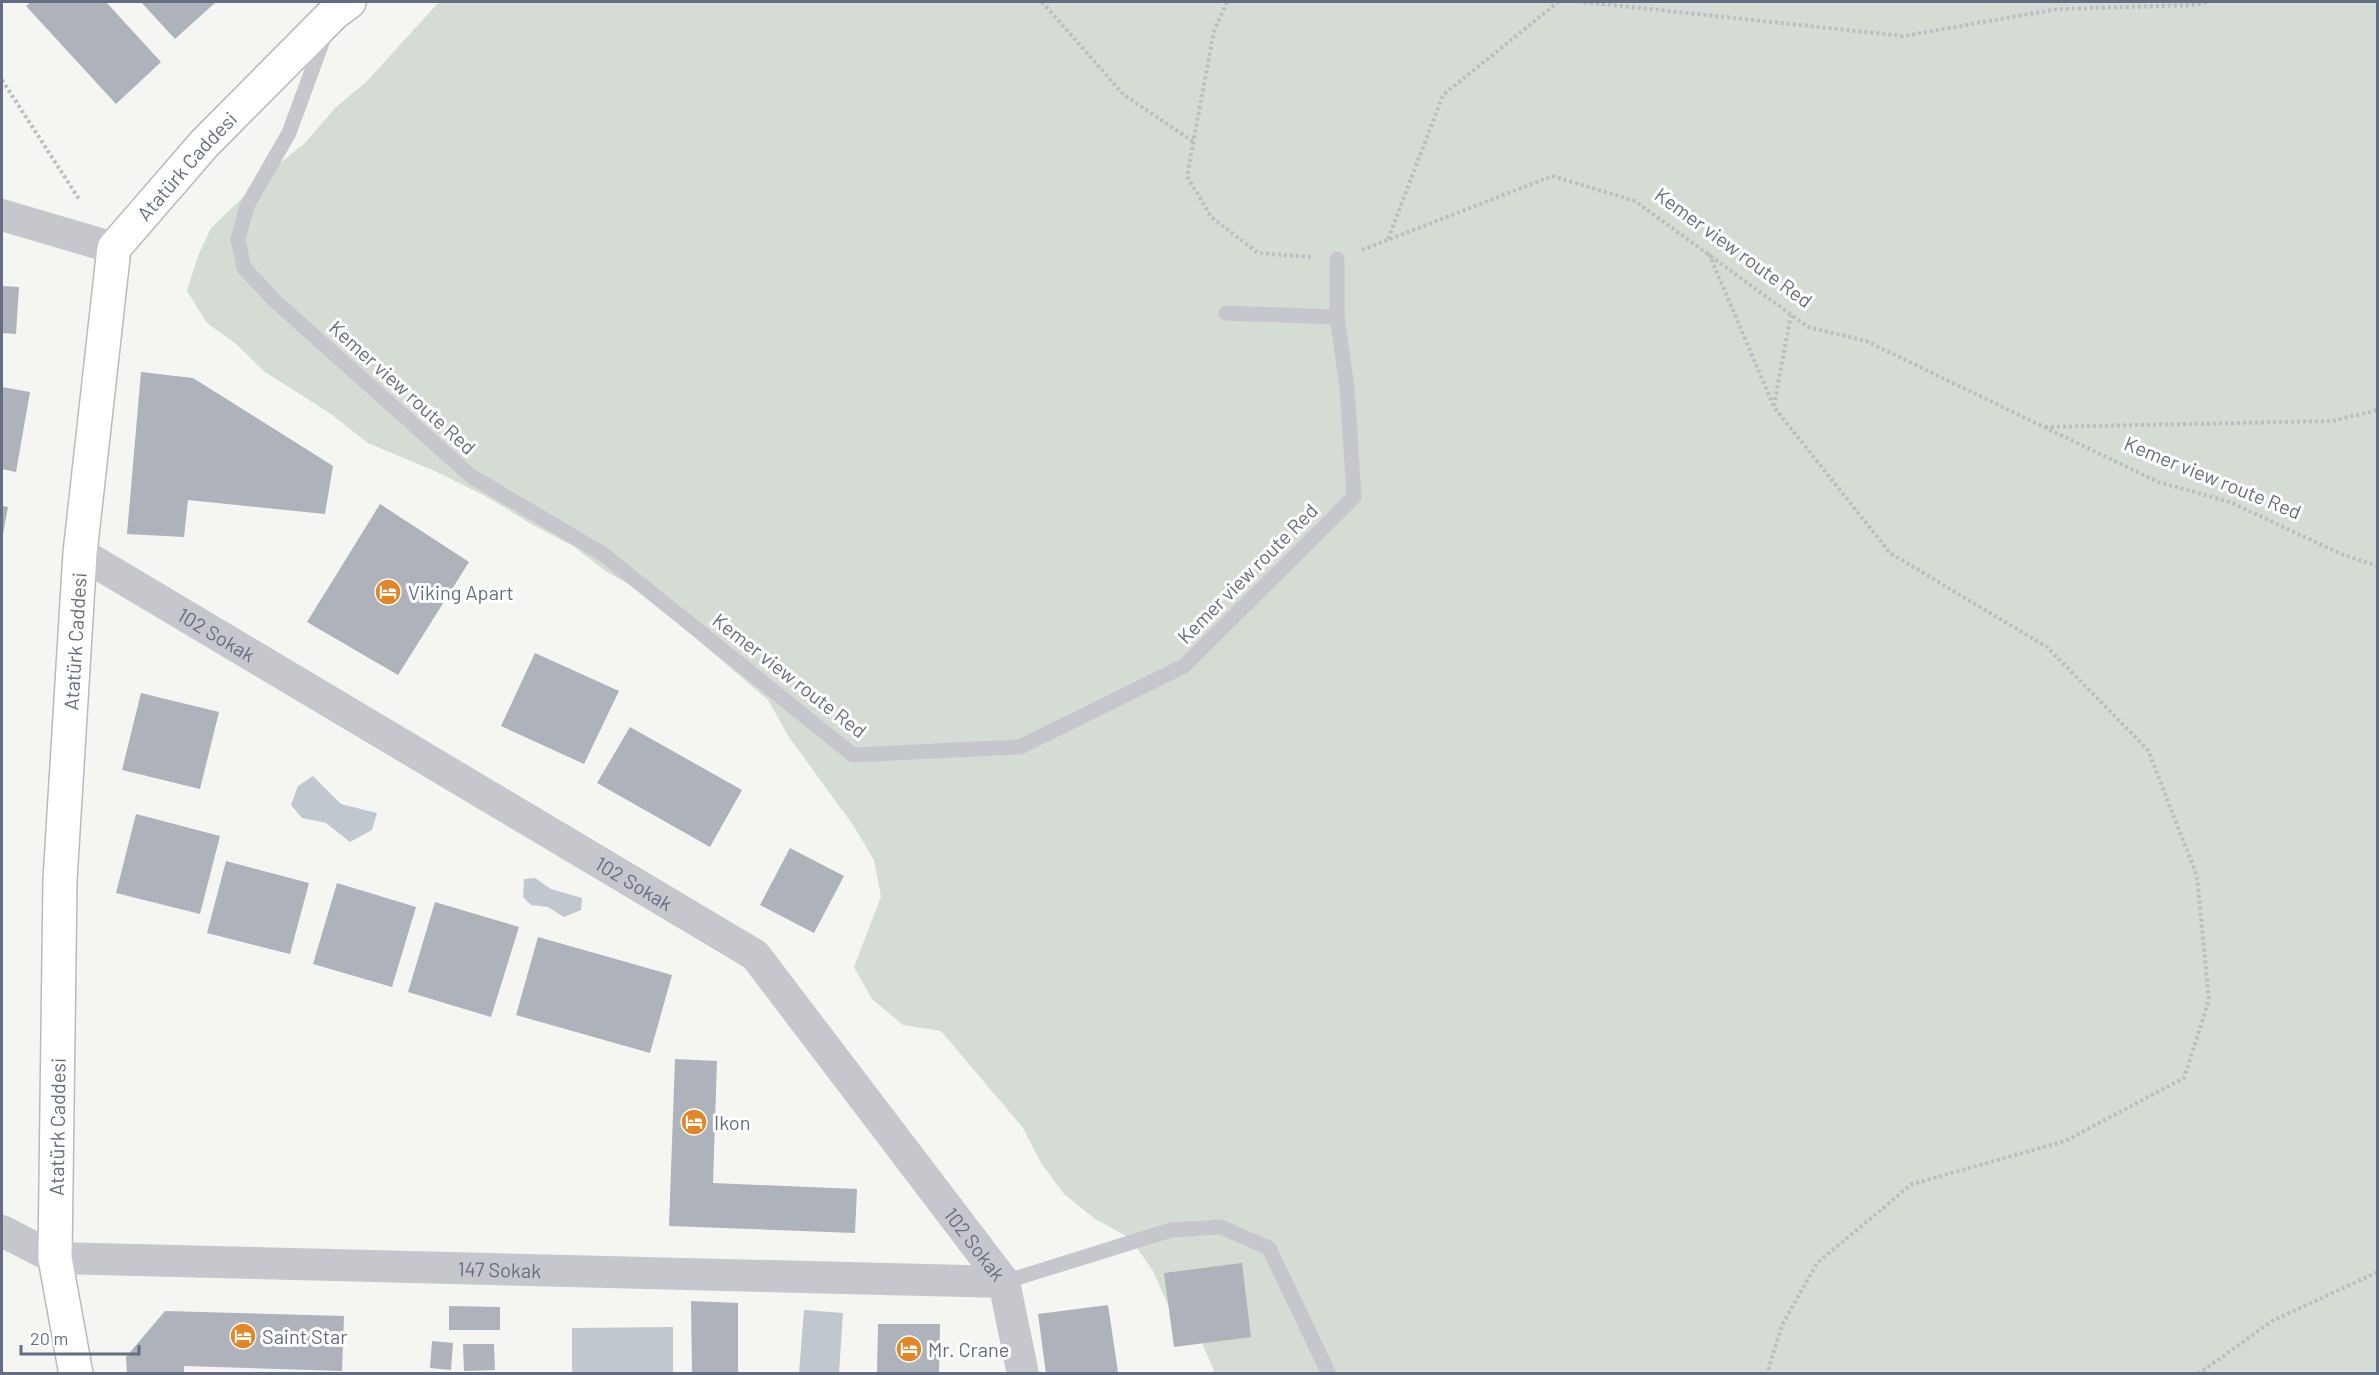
<svg xmlns="http://www.w3.org/2000/svg" width="2379" height="1375" font-family="Barlow,sans-serif">
<rect width="100%" height="100%" fill="#f5f6f2"/>
<path fill="#d4dcd3" d="M439,2h1938v1371h-1162l-16,-37 -31,-31 -15,-34 -23,-33 -35,-19 -31,-25 -23,-31 -18,-35 -82,-97 -38,-6 -31,-26 -18,-32 27,-70 -7,-37 -21,-35 -64,-88 -21,-37 -129,-110 -32,-18 -34,-26 -42,-22 -42,-26 -52,-26 -69,-29 -37,-29 -66,-42 -29,-28 -29,-21 -20,-32 11,-35 13,-28 64,-61 31,-25 29,-34 31,-26z"/>
<path fill="#c1c7cf" d="M313,776l28,28 36,9 -5,17 -22,12 -24,-19 -24,-5 -11,-13 7,-19z
M535,878l16,11 31,9 -1,12 -17,7 -16,-10 -17,-2 -8,-8 1,-18z
M804,1310l39,3 -4,60h-40z
M673,1327v46h-101v-45z"/>
<path fill="#aeb2ba" d="M31,2h75l55,60 -45,42 -90,-98z
M141,2h75l-41,37z
M2,286l17,1 -3,47 -14,-1z
M141,372l52,6 140,88 -8,48 -137,-14 -4,37 -57,-3z
M2,387l28,5 -14,80 -14,-3z
M380,504l89,58 -71,113 -91,-53z
M2,506l6,1 -5,27h-1z
M535,653l84,38 -35,73 -83,-38z
M141,693l78,19 -19,77 -78,-19z
M630,727l112,63 -32,57 -113,-64z
M136,814l84,22 -20,78 -84,-21z
M790,848l54,28 -30,57 -54,-28z
M226,861l83,22 -19,71 -83,-21z
M337,883l79,24 -24,80 -79,-23z
M435,902l84,25 -28,90 -83,-25z
M538,937l134,38 -22,78 -134,-38z
M675,1059l42,2 -4,122 144,6 -2,44 -186,-7z
M1242,1263l9,74 -77,10 -10,-74z
M691,1301l47,2v71h-46z
M1108,1305l10,67 -72,2 -8,-60z
M449,1306l51,1v23h-51z
M165,1311l179,5 -2,55 -158,-5v8h-57l-1,-17z
M878,1324h62l-1,50h-62z
M432,1341l21,2 -2,27 -21,-2z
M463,1344h31l1,26 -31,1z"/>
<g fill="none" stroke-linecap="round" stroke-linejoin="round">
<defs>
<g id="secondary">
<path id="s3" d="M76,1374l-21,-116 5,-378 20,-327 34,-305 90,-104 130,-131 15,-11"/>
</g>
</defs>
<use href="#secondary" stroke="#b8bac0" stroke-width="36"/>
<path stroke="#bdbec1" stroke-width="4" stroke-dasharray="3 3" stroke-linecap="butt" d="M1042,2l82,93 70,47
M1227,2l-13,29 -27,145 24,41 47,36 53,4
M1584,2l319,34 155,-27 140,-4 8,-3
M2,80l77,119
M1388,239l55,-144 115,-93
M1362,250l190,-74 83,25 173,126 58,14 292,141 72,20 111,52 37,12
M1709,254l65,153 116,146 157,94 101,103 49,126 12,124 -25,78 -119,63 -153,43 -95,79 -35,62 -15,49
M1774,406l17,-92
M2045,427l287,-6 46,-11
M2198,1374l74,-53 106,-49"/>
<path stroke="#c6c7cc" stroke-width="15" d="M326,32l-37,101 -42,73 -9,33 6,29 31,33 196,175 132,78 250,201 167,-8 164,-81 170,-169 -7,-110 -10,-70v-58
M1226,313l111,4
M1004,1282l167,-52 50,-3 48,21 60,126"/>
<g stroke="#c6c7cc" stroke-width="32">
<path d="M2,215l112,33"/>
<path id="s1" d="M80,553l675,402 249,327 19,92"/>
<path id="s2" d="M2,1231l53,27 949,24"/>
</g>
<use href="#secondary" stroke="#fff" stroke-width="33"/>
</g>
<defs>
<symbol id="hotel-disc" viewBox="-11 -11 22 22"><circle r="9.5" fill="#e18727" stroke="#fff"/><path d="M-6-4.5h1.5V1H6V5H4.5V3h-9V5H-6ZM-4 0a1.8 1.8 0 1 1 3.6 0ZM.5 0V-2.5h3Q6-2.5 6 0Z" fill="#fff"/></symbol>
</defs>
<g fill-rule="evenodd">
<use href="#hotel-disc" x="373" y="577" width="30" height="30"/>
<use href="#hotel-disc" x="679" y="1107" width="30" height="30"/>
<use href="#hotel-disc" x="228" y="1321" width="30" height="30"/>
<use href="#hotel-disc" x="894" y="1334" width="30" height="30"/>
</g>
<g text-anchor="middle" dominant-baseline="central" stroke-width="6" stroke-linejoin="round" paint-order="stroke">
<g font-size="20" fill="#656d83" stroke="#fff">
<text stroke="none"><textPath href="#s3" startOffset="1240">Atatürk Caddesi</textPath></text>
<text transform="translate(1734 247) rotate(36)">Kemer view route Red</text>
<text transform="translate(403 387) rotate(42)">Kemer view route Red</text>
<text transform="translate(2213 477) rotate(22)">Kemer view route Red</text>
<text transform="translate(1247 573) rotate(-45)">Kemer view route Red</text>
<text stroke="none"><textPath href="#s1" startOffset="159">102 Sokak</textPath></text>
<text stroke="none"><textPath href="#s3" startOffset="735">Atatürk Caddesi</textPath></text>
<text transform="translate(790 675) rotate(38)">Kemer view route Red</text>
<text stroke="none"><textPath href="#s1" startOffset="645">102 Sokak</textPath></text>
<text stroke="none"><textPath href="#s3" startOffset="249">Atatürk Caddesi</textPath></text>
<text stroke="none"><textPath href="#s1" startOffset="1149">102 Sokak</textPath></text>
<text stroke="none"><textPath href="#s2" startOffset="504">147 Sokak</textPath></text>
</g>
<g font-size="20" fill="#656d83" stroke="#fff" text-anchor="start">
<text x="408" y="592">Viking Apart</text>
<text x="714" y="1122">Ikon</text>
<text x="262" y="1336">Saint Star</text>
<text x="928" y="1349">Mr. Crane</text>
</g>
</g>
<rect width="2379" height="1375" fill="none" stroke="#656d83" stroke-width="6"/>
<path d="M21 1345v9h118v-9" fill="none" stroke="#656d83" stroke-width="3"/>
<text x="30" y="1345" font-size="18" fill="#656d83" stroke="#ffffff" stroke-width="4.5" paint-order="stroke">20 m</text>
</svg>
